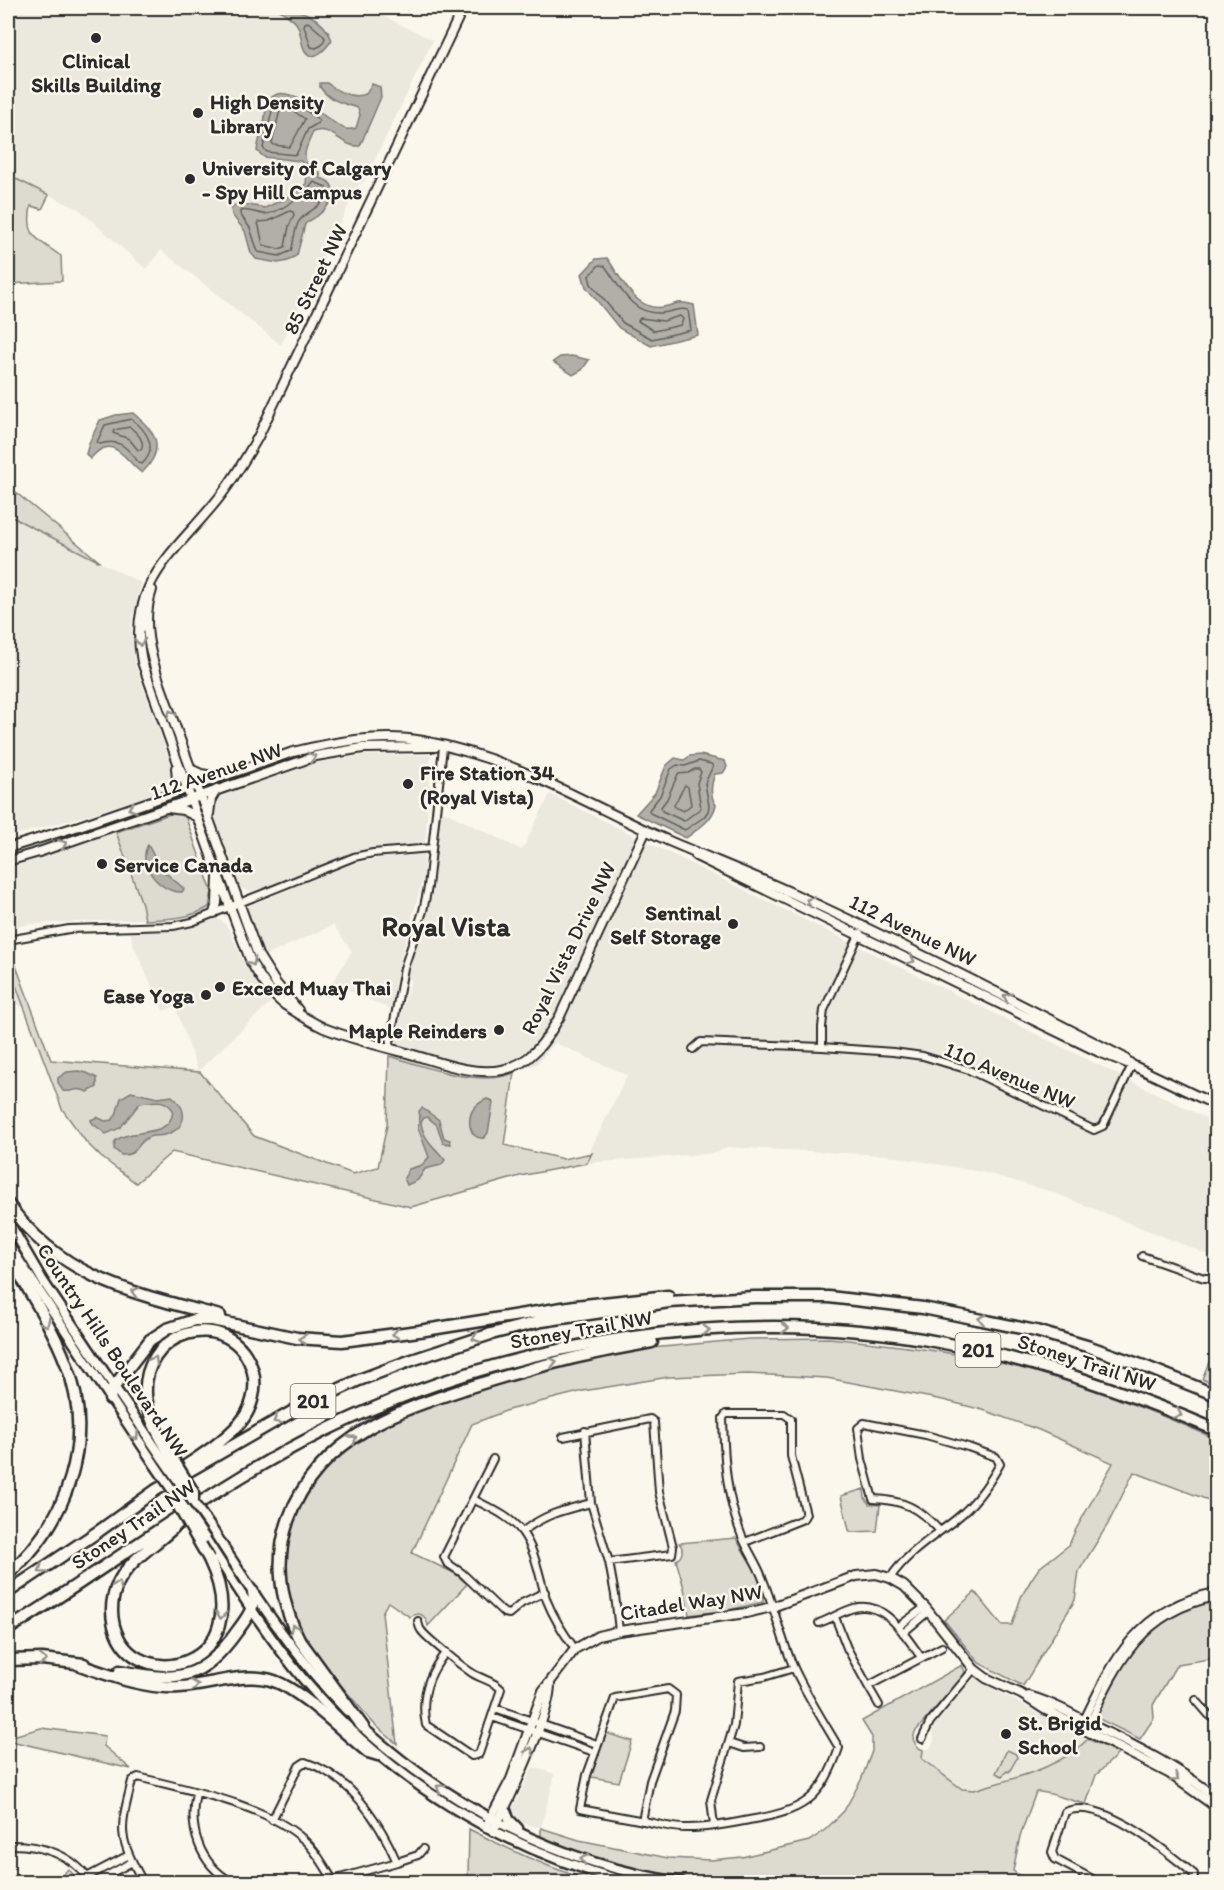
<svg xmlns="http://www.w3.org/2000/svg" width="1224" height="1890" font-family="Itim,sans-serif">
<rect width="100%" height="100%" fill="#fbf7ec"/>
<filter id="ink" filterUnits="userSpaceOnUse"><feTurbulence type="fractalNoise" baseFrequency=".0167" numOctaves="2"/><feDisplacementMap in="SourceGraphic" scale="12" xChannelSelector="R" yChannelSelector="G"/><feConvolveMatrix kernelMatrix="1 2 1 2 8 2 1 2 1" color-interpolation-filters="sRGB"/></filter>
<g filter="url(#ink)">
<path fill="#ebe8de" d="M8,8h358l67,32 -69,142 -5,2 -78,161 -120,-95 -15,19 -66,-59 -72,-35z
M8,515l133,68 -10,42 4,39 39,109 -5,15 -77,26 -84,23z
M363,755h68l-8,124 -25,88 -8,42 -58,-26 20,-32 -19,-26 -68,31 -2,3 -17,-52 104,-43 32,-6 -1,-10 -132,44 -8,-4 -28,-76 2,-16 105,-34z
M550,794l666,329v128l-2,6 -162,-65 -65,-19 -102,-18 -158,-8 -11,6 -129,10 5,-10 -2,-2 37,-76 -72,-32 -18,21 -40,14h-18l-14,-2 -76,-20 22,-76 -5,-2 5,-20 15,-39 7,-28 6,-82 83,41z
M116,832l26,72 2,15 -113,5 -23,4v-59z
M214,917l9,5 6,7 17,39 28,31 -76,72 -23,-65 -12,5 -31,-69 -1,-10h30l20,-2z
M8,964l16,44 -16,-8z
M974,1678l84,46 30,15 -6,7 -32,19 -30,12 -46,13 -12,-1 -40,-31 1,-8 7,-2 4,-7 -1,-10 2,-6z
M533,1767l22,7 -14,54 -19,-5 -11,-11z"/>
<path fill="#dddad0" stroke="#84827e" stroke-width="1.5" d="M8,175l41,20 -7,14 -11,-3c-6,32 7,33 30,50l1,25 -54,3z
M8,486l92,76 -92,-47z
M176,812l7,2 3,4 26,74 -3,15c-20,12 -41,12 -64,13l-3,-16 -26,-72z
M12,955l39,105 149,12 54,64 99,38 25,-7 9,-42 2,-69c37,10 88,32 125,17l-10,72 59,14 29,-6 -5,10 -67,13 -109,31 -239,-55 -36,31 -35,-26 -15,-15 -24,-33 -54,-145v-7z
M829,1338c50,5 100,11 149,20 83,17 162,47 238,81v64l-82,-31 -26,52 -29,47 -4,29 -52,86 -44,-23 -35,-43 31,-28 27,33h10l9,-28 10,-17 8,-12 30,-23 6,-14 38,-68 -74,-33 -56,-20 -40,-10 -116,-22 -79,-4 -79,3 -86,14 -75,19 -36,14 -60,129 42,20 13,11 -39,42c-2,-10 -8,-16 -18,-9l-22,-15 -6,11 15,131 -23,-20 -51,-60 -34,-53 -7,-50 19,-66 46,-50 53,-31 103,-36 116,-27 130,-12z
M1216,1345v40l-14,-6z
M864,1489l1,9 4,6 11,1 -3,26 -26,1 -2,-2 -8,-34z
M736,1538c9,19 30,42 27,64l-34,8 -40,5 -5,-27 -8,-28c7,-3 8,-12 3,-17z
M1216,1600v68l-6,-9 -33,5 -24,41 1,13 -14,21 -45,-22 14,-30 3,-2c5,-9 10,-19 16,-29 18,-28 55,-51 88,-56z
M962,1665l3,7 -2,4 -48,56 -2,7 4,8 6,3 -1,9 40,30 12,1c40,-12 85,-21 114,-51l31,14 -23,22 -10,29c-13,-2 -42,-14 -50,-12l-16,44 -7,35 16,11h-317l-73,-12 -43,-11 -55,-22v-9l38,12 89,18 43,2 31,-3 67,-16 15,-10 20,-20 17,-31 11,-29v-14l-10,-16z
M41,1728l64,8 -1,10 27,23 -120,-28 -2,-4z
M606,1733l26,8 -13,41 -28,-5z
M1007,1750l9,4 1,4 -8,14 -2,-1 -5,5 -6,-3z
M469,1829c40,21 82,40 126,53h-152l25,-5z
M68,1869l13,13h-24z"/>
<path fill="#b1afa7" stroke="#7b7a75" stroke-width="1.5" d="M277,8c22,-1 46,9 55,32 -5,7 -18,24 -27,11 -5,-8 -3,-20 -9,-28 -5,-6 -14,-11 -19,-15z
M320,83h7c11,9 25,16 39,11l6,-10 8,3 1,10 -21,49c-18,2 -29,-22 -47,-14 -6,15 -13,22 -3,38l10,2v6c20,5 14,23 2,34 -5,5 -12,8 -17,12l-8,31 -9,6 -10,2 -22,-4 -5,-6 -6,-22 -13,-16 -1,-6 6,-6 28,5 23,-11 18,-13 1,-11 -6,-12 -37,-4 -7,-6c1,-9 4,-17 7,-27 1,-6 1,-13 3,-19 13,-35 62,20 79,24 4,1 6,0 10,-1l4,-13 -2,-7c-15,-5 -29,-7 -38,-21z
M607,258c14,19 28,54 56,49 17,-3 12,-7 31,-2l4,30 -47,11 -32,-18 -33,-41 -4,-13 14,-15z
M572,356l17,4 -7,10 -9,5 -20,-13 7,-5z
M133,413c23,19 34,35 9,60 -18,-13 -28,-42 -52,-14l-4,-5 3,-11 11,-23 16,-5z
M700,755l25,6 2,6 -4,6 -8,1c-4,10 -6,21 1,31 -4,16 -17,23 -30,33l-50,-24 19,-21 11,-27 9,-8 9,2 6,-4z
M148,845l13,24 20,17 3,3 -2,3c-21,2 -46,-28 -34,-47z
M78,1071l9,2 10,5v9l-9,5c-13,-6 -15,1 -25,-1l-5,-9v-4l9,-6z
M131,1092l27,6 14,-2c17,14 15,32 -7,39 -6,2 -12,-1 -18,3 -12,7 -8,17 -26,17l-7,-6 1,-8c17,-14 56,-1 58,-31 -9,-13 -20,-8 -33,-7l-20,25 -14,6 -14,-11 -1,-3 6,-3 8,4 7,-1 4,-5 5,-17z
M487,1099l4,1 2,3 -5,30 -4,5c-15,2 -18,-20 -10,-30 4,-4 8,-7 13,-9z
M422,1108l17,12 5,18 6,2 1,4 -8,-1 -6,-18 -10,-8 -3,1 -3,4c2,18 14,25 24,38l-4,5 -16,4 -7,11 -11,5 -3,-7 5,-9 13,-4 7,-8 -11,-29 2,-11 -1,-6z"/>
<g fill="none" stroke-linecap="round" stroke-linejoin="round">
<path stroke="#61605d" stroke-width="1.5" d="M308,22l14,12 3,4 -3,7 -6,3 -5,-1 -7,-21 1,-3z
M282,100l13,3 24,17 -1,3 -10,6 -12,26 -29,-3 -4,-4 10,-41z
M284,107l8,3 13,9 -15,28 -16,-2 -2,-2 8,-33z
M314,182l12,5c2,22 -20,21 -28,36 -4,9 -4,19 -7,28l-12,5 -21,-4 -8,-24 -10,-14v-3c8,-2 15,2 23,3 15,1 43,-21 51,-32z
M290,211l3,1 1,3 -5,11 -4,21 -6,2 -16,-4 -5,-23 11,-1z
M599,265l6,1c15,21 26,48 55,47 11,0 17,-6 28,-3l3,20 -39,9 -29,-16 -32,-39 -2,-8z
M680,316l3,3 -2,6 -27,6 -16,-10 2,-3 23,3z
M131,419c15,10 28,29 11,45l-3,-1c-12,-15 -18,-25 -39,-19l-3,-2 8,-17z
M130,427c7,6 16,14 11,23h-3l-9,-11 -16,-6 1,-3z
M699,761l12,3 2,2 -8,17 4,23 -1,5 -4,6 -19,13 -35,-17 -1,-3 11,-14 11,-27 6,-4 8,1z
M695,769h4l2,3 -4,11 4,25 -17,13 -22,-10 -1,-4 6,-8 11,-25 10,-1z
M685,785l3,2 3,18 -8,6 -8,-4 -1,-2z"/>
<defs>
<path id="minor" d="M8,940l61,-11 104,-3 19,-4 162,-65 19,-4 59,-5
M822,1047v-20l2,-17 36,-77
M389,1048l15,-80 19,-57 5,-24 15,-140
M693,1049l8,-7 121,5 71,5 30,4 46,14 125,60 9,-4 29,-61
M1142,1256l62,22h8l4,-6
M585,1431l6,72 18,59 6,33 4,36
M563,1437l87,-18 4,3 5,70 14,55 -1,7 -63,8
M493,1459l-49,98 3,6 15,10 42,40 5,1 13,-11 23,-11
M473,1499c17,9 37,17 49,33 15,21 17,46 25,69 7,18 17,33 28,48
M522,1532c23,-18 41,-22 69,-29
M890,1578c19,-27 41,-39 66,-59 19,-15 33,-35 44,-55l-4,-7 -28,-10 -42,-12 -62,-12 -6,5 4,31 11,40c31,1 46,9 67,32
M835,1617l12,31 21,38 74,-39
M418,1621c0,1 2,9 3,9 5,8 42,37 51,43 9,6 22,8 29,16l-22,65 -7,2 -46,-31c-6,-28 2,-51 20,-73
M819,1623c12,-4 23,-12 35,-15 32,-8 51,28 67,49
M898,1627l27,-20
M903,1633l25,-21
M868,1686l11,19
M1196,1700l13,15 7,3
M495,1708l102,36
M492,1717l102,35
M1088,1726c30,-63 53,-114 128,-129
M1080,1728c32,-67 56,-121 136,-136
M922,1739l8,-17 44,-53
M729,1743l15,5 16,-1
M196,1793c-8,35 3,71 36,89
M272,1820l27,-54 6,-4c45,14 74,59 92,100l-64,18
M642,1821l8,-40 25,-70 1,-16 -8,-6 -53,9 -28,77 -7,34c22,4 43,8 64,12 15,3 30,8 45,7 21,0 40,-4 60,-8 53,-9 72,-19 90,-72 -15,-26 -32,-52 -45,-80 -13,-29 -20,-62 -32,-91 -6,-16 -17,-30 -22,-46 -14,-36 -16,-74 -17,-113l3,-4h58l7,5v37l15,58 -3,5 -58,23
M714,1826l-3,-26 23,-75 4,-44 26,-4 30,-9
M8,1845c30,-1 66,9 82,37
M397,1862l21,-7 5,-6
M87,1877l42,-22
M95,1882l37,-20
M143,1882c-25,-46 -24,-50 -11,-101l6,-4c50,13 126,27 165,62 13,11 21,27 30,41l-3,2
M1098,1882l-43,-23 -3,-7 13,-40c35,-17 102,40 129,62l-1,8"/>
<path id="tertiary" d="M463,8l-205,429c-12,21 -24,42 -40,62 -43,54 -92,84 -76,163l76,213 33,87c8,14 20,33 34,43 12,8 26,17 39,23 27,11 56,18 83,25 29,8 64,23 95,17 29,-6 44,-29 58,-54l86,-186
M152,590c-11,32 -2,64 8,94l98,271 17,27 23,28
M190,769l11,5 17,3
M169,795l8,-15 -1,-12
M168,808l15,2 14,7
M209,814l2,-15 6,-10
M8,848l71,-22 214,-74c41,-10 88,-19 130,-11 92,17 163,63 246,100 42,18 84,34 125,53 111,51 220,107 329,163l9,8
M696,856l403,196 33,13 84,40
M8,861l31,-9 277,-96 47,-8 72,-1
M214,913l3,-10 1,-26
M1029,1696c24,7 45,19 67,31 44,21 82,41 120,70
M486,1827l25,-48 32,-88 32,-42 23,-13 21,-5 127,-18 26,-6 84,-31 20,-2 14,4 14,8 21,21 49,62 12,9 35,16 23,15 126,65 46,33
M493,1831c17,-31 30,-62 43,-94 6,-18 14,-36 14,-54"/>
<path id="secondary" d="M8,1221l35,60 120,178
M8,1244l147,221
M212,1529c41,64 82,127 135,182
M205,1538c31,48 62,98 99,142 84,100 197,168 323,202
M360,1725c89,81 201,140 321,157
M505,1807l4,12 9,9"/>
<path id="motorway" d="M8,1204c53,75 128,90 212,112
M8,1254c19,34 44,72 58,109 30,76 2,159 -58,211
M110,1399l2,-10 38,-49 17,-11 27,-9h18l85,18 45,3 77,-10 156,-25 93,-10
M169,1453c-8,-16 -19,-31 -22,-50 -13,-75 87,-100 106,-31 4,17 -1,37 -13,51 -18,20 -43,35 -65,50
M181,1520c-19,22 -48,35 -62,61 -7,14 -9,29 -5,45 20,72 147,42 95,-67
M8,1592l91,-61 57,-41 139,-80 64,-30 53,-20 79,-26 51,-13 127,-19 85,-5h75l94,11 113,23 54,16 51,18 75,30
M8,1629c105,-64 203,-142 314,-197 187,-93 417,-128 622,-89 95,18 184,49 272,87
M8,1660l34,-1 42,5
M77,1664c32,11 67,25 102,23 31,-1 64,-16 95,-6 27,9 70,52 94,71l10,3
M120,1671c58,11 82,10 118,-41 8,-11 18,-23 15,-38
M363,1727l-64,-88c-42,-85 -9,-165 71,-212 30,-17 64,-28 97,-39 61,-20 121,-35 185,-46"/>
</defs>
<use href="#minor" stroke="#2b2b2b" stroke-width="10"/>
<use href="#tertiary" stroke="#2b2b2b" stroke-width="12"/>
<use href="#secondary" stroke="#2b2b2b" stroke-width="13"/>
<use href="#motorway" stroke="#2b2b2b" stroke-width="15"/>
<use href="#minor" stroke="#fbf7ec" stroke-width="6"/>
<use href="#tertiary" stroke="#fbf7ec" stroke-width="8"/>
<use href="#secondary" stroke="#fbf7ec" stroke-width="8"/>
<use href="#motorway" stroke="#fbf7ec" stroke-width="10"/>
<defs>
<path id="secondary-bridge" d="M163,1459l49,70
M155,1465l50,73"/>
<path id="motorway-bridge" d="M169,1453l24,39v8
M178,1499l1,8 30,52"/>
</defs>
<use href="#secondary-bridge" stroke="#2b2b2b" stroke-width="13" stroke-linecap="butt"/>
<use href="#motorway-bridge" stroke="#2b2b2b" stroke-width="15" stroke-linecap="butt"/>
<use href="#secondary-bridge" stroke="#fbf7ec" stroke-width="8"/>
<use href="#motorway-bridge" stroke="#fbf7ec" stroke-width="10"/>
</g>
<defs><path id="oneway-chevron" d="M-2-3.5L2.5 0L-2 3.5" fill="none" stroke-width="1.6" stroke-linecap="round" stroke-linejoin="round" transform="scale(1.5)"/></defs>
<g stroke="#93918c">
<use href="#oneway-chevron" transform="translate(140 642) rotate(87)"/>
<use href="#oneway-chevron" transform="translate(171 714) rotate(-110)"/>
<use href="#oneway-chevron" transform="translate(312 757) rotate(-16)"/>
<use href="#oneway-chevron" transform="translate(132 808) rotate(161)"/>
<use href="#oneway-chevron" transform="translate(63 844) rotate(-20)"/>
<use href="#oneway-chevron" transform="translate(810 901) rotate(-155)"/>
<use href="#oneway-chevron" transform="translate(911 960) rotate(26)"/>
<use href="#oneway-chevron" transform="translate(252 962) rotate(62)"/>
<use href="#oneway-chevron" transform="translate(1007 997) rotate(-153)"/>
<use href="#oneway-chevron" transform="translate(135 1292) rotate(-164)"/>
<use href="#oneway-chevron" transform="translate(982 1319) rotate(-169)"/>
<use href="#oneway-chevron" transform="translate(46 1323) rotate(62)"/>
<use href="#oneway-chevron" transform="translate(785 1328)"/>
<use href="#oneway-chevron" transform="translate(706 1330) rotate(-4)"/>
<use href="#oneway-chevron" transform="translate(396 1334) rotate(172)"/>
<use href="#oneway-chevron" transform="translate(476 1338) rotate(164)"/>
<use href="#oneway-chevron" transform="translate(303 1339) rotate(-174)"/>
<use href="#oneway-chevron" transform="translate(154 1360) rotate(-60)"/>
<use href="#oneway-chevron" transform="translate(553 1362) rotate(-14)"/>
<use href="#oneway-chevron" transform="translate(1178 1414) rotate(23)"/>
<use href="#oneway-chevron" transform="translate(277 1420) rotate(151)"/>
<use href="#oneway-chevron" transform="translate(135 1436) rotate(56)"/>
<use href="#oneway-chevron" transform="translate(353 1439) rotate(-36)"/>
<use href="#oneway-chevron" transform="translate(42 1570) rotate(145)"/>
<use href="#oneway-chevron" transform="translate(118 1585) rotate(-66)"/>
<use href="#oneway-chevron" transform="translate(221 1615) rotate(95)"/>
<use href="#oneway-chevron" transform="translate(294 1628) rotate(-114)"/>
<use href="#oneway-chevron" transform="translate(43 1660) rotate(3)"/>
<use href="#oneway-chevron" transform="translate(195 1685) rotate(-8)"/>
<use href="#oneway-chevron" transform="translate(530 1751) rotate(-69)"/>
<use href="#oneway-chevron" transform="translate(1175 1778) rotate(34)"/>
<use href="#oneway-chevron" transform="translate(440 1788) rotate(-147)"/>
<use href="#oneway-chevron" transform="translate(584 1859) rotate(-161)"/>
</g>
</g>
<g fill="#2b2b2b" stroke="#fbf7ec" stroke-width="2">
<circle cx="96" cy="38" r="6"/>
<circle cx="198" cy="113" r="6"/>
<circle cx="190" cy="179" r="6"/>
<circle cx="408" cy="784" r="6"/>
<circle cx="102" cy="864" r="6"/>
<circle cx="733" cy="924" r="6"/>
<circle cx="220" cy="987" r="6"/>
<circle cx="206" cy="995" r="6"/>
<circle cx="499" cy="1030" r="6"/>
<circle cx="1006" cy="1734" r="6"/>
</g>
<g text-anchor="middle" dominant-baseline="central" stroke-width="5" stroke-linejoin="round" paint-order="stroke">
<g fill="#fbf7ec" stroke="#696865" stroke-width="1.5">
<rect x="955.5" y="1333" width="45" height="34" rx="4.5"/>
<rect x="290.5" y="1384" width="45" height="34" rx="4.5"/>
</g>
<g font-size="20" font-weight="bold" fill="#2b2b2b">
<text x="978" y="1350">201</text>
<text x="313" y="1401">201</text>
</g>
<g font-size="21" font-weight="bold" fill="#2b2b2b" stroke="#fbf7ec" text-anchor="start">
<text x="96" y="60" text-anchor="middle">Clinical<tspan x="96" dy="24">Skills Building</tspan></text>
<text x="210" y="101">High Density<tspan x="210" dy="24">Library</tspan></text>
<text x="202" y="167">University of Calgary<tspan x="202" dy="24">- Spy Hill Campus</tspan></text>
<text x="420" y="772">Fire Station 34<tspan x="420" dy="24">(Royal Vista)</tspan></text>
<text x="114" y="864">Service Canada</text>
<text x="721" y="912" text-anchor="end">Sentinal<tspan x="721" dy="24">Self Storage</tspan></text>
<text x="232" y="987">Exceed Muay Thai</text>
<text x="194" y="995" text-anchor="end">Ease Yoga</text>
<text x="487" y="1030" text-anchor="end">Maple Reinders</text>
<text x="1018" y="1722">St. Brigid<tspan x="1018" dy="24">School</tspan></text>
</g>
<g font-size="21" fill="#2b2b2b" stroke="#fbf7ec">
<text transform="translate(315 279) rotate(-64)">85 Street NW</text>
<text transform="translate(216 771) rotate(-19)">112 Avenue NW</text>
<text transform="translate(913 930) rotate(26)">112 Avenue NW</text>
<text transform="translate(568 948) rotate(-64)">Royal Vista Drive NW</text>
<text transform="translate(1010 1075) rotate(23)">110 Avenue NW</text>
<text transform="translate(581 1329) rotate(-10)">Stoney Trail NW</text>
<text transform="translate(113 1350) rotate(56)">Country Hills Boulevard NW</text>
<text transform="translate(1087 1362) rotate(18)">Stoney Trail NW</text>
<text transform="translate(133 1524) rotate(-34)">Stoney Trail NW</text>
<text transform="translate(691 1602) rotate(-9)">Citadel Way NW</text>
</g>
<g font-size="27" font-weight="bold" fill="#2b2b2b" stroke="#fbf7ec">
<text x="446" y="926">Royal Vista</text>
</g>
</g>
<rect width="1224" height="1890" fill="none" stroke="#fbf7ec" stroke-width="30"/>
<rect x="15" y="15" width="1194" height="1860" fill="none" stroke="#2b2b2b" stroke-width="2" filter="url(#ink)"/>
</svg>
